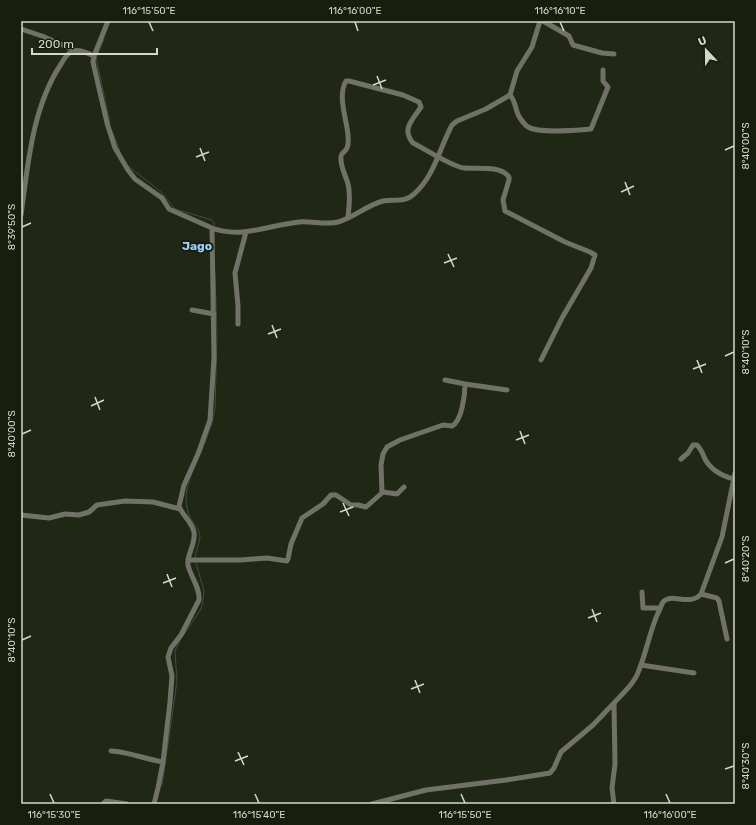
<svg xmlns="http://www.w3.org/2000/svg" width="756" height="825" font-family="Rubik,sans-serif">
<rect width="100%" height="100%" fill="#202715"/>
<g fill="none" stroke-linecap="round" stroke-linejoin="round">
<path stroke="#424d47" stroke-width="1" d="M104,39l-8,19 14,65
M112,131l8,20
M128,166l32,25 15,18 37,11 2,2v3
M201,453l11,-30 3,-15 2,-71 -2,-63
M195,558c1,-7 4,-14 5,-21 0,-8 -7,-13 -10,-20 -9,-21 -1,-36 7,-56
M162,786l15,-105 -2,-30 5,-11 21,-31 2,-8 1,-10 -8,-28"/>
<path stroke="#727167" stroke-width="5" d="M108,21l-14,35 -1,6 14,61 8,25 13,22 7,9 27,19 7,11 43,19 2,130 -4,62 -12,34 -14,31 -5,21c3,9 13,16 15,26 2,12 -8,24 -6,33 3,13 12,22 11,35l-18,35 -10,13 -3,9 4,19 -2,26 -7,60 -5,26 -4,16
M543,21l26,15 4,9 29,8 12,1
M21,29l21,7 32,14
M510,95c6,6 5,16 10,23 2,3 5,7 8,9 12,7 49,3 63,2l17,-42 -5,-6v-11
M21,215c7,-51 11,-107 40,-151 3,-5 6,-11 12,-13 6,-2 15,2 21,5
M348,217c1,-11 3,-22 0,-33 -2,-8 -7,-16 -7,-24 -1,-8 3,-6 6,-12 2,-4 1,-9 1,-13 -1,-15 -11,-39 -2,-54h3l54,14 16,7 2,5c-8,12 -20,22 -8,36 12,6 40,24 51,25 13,1 36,-3 45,9v3l-6,20 2,11 60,31 25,10 5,3 -4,13 -29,50 -21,42
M212,228c29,11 58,-3 87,-6 12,-1 28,3 39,0 15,-4 29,-17 45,-21 11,-2 22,2 31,-7 20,-17 26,-47 38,-69l5,-4 29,-12 24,-14 7,-24 15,-24 8,-26
M192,310l22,4
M238,324v-18l-3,-33 11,-41
M465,384l42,6
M681,459l7,-6 5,-8h4c4,4 6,9 8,14 6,11 17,17 29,20
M382,493l-1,-28 2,-11 4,-7 13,-7 43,-15 9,1c10,-5 13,-32 13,-42l-20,-4
M21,515l28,3 16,-4 14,1 10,-3 8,-7 28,-4 28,1 27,7
M188,560h53l26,-2 20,3 1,-2 3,-15 11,-26 21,-14 8,-9h5l15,10h7l8,2 17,-15 14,2 7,-7
M642,592l1,16h17
M701,594l16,4 2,3 8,38
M641,665l53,8
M111,751c18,1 34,8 52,11
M103,804l3,-3 21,3
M372,804l54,-14 80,-10 44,-7 4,-5 7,-16 32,-27 21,-22
M614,804l-2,-16 3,-24 -1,-61c8,-9 18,-17 23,-28 9,-20 12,-42 21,-62 2,-3 3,-8 5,-11 8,-10 27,5 38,-8l21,-57 13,-64"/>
</g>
<path fill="none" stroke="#d3d8cc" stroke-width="1.5" d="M149,22l4,9M355,22l3,9M560,22l4,9M377,76l5,13M373,85l13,-5M200,148l5,13M725,150l9,-4M196,157l13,-5M625,182l5,13M621,192l13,-6M22,227l9,-4M448,254l6,13M444,263l13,-5M272,325l5,13M268,334l13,-5M725,356l9,-4M697,360l5,13M693,369l13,-5M95,397l5,13M91,406l13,-6M520,431l5,13M22,434l9,-4M516,440l13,-5M343,503l6,13M340,512l13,-5M725,563l9,-4M167,574l5,13M163,583l13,-5M592,609l5,13M588,618l13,-5M22,640l9,-4M415,680l5,13M411,689l13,-5M238,752l6,13M235,761l13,-5M725,769l9,-3M50,794l4,9M255,794l4,9M461,794l4,9M666,794l4,9"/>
<g text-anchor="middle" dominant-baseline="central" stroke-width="4" stroke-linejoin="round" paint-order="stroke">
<g font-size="12" font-weight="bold" fill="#a0d1fd" stroke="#171e0c">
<text x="197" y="246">Jago</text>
</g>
</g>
<rect width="756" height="825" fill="none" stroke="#171e0c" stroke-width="44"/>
<g transform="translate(706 50) rotate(338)" stroke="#171e0c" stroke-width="3" paint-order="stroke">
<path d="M0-3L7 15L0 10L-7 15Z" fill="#d3d8cc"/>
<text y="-6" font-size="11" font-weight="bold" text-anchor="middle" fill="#d3d8cc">U</text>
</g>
<path d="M32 48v6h125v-6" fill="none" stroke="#d3d8cc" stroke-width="2"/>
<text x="38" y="48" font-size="12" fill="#d3d8cc" stroke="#171e0c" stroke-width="3" paint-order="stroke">200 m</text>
<rect x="22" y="22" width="712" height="781" fill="none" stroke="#d3d8cc" stroke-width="1.5"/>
<g font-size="10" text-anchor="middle" fill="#d3d8cc">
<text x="149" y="14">116°15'50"E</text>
<text x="355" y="14">116°16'00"E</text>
<text x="560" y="14">116°16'10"E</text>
<text transform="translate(745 146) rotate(-90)" y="4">8°40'00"S</text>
<text transform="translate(11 227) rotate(-90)" y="4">8°39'50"S</text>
<text transform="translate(745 352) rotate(-90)" y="4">8°40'10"S</text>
<text transform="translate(11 434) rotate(-90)" y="4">8°40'00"S</text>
<text transform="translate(745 559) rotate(-90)" y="4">8°40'20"S</text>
<text transform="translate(11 640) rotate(-90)" y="4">8°40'10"S</text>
<text transform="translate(745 766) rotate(-90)" y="4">8°40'30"S</text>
<text x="54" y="818">116°15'30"E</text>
<text x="259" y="818">116°15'40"E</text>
<text x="465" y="818">116°15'50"E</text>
<text x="670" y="818">116°16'00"E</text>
</g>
</svg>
